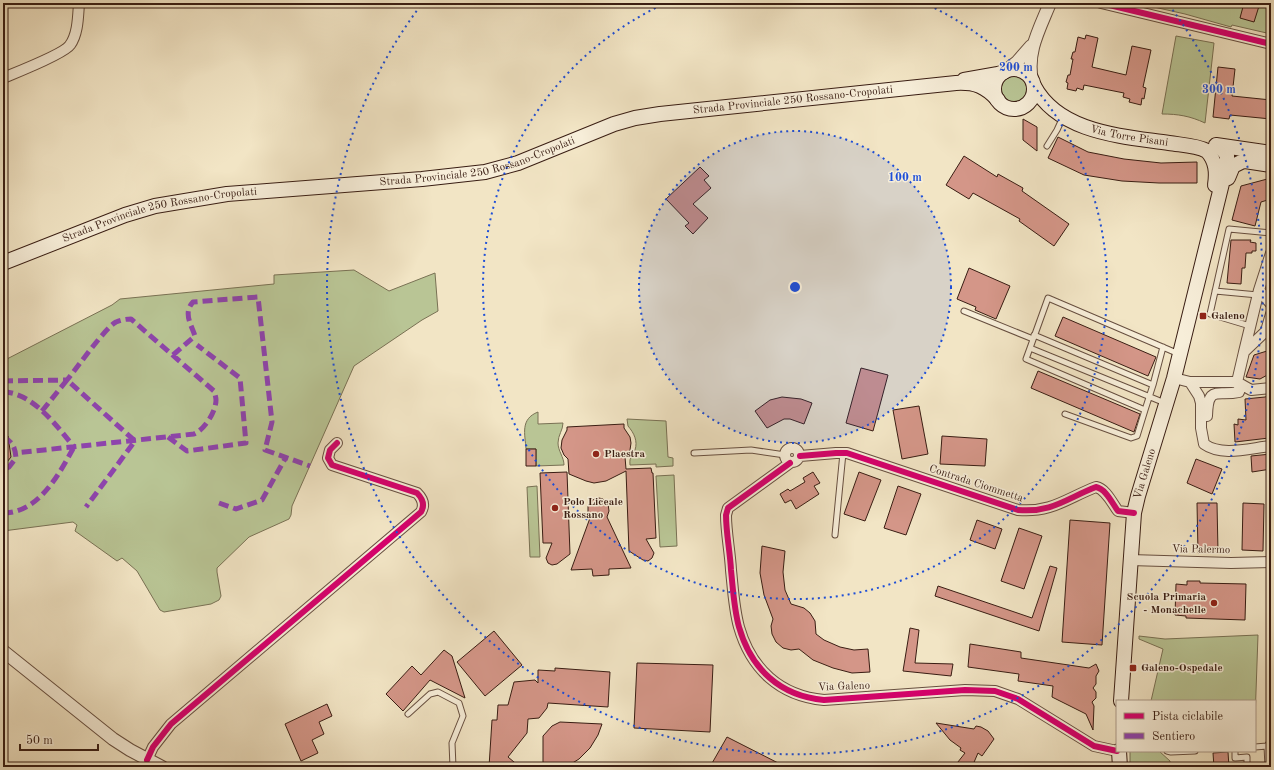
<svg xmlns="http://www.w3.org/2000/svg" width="1274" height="770" font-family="'Old Standard TT',serif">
<rect width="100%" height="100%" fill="#f2e5c5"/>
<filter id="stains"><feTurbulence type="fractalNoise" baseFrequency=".005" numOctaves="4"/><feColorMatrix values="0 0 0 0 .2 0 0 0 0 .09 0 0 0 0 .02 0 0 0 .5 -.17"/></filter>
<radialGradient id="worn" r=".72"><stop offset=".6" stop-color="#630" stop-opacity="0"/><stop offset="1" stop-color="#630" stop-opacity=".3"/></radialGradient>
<path fill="#b9c595" stroke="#797154" d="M1136,3h135v31l-39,-9 -1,2 -46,-13z
M1176,36l38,7 -9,80c-15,-7 -27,-9 -43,-9z
M1001 89a13 13 0 1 1 26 0a13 13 0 1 1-26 0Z
M354,270l35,21 46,-18 3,38 -16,9 -68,46 -62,140 -1,9 -2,4 -40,18 -32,31v4l4,24 -2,4 -8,4 -47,8 -4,-2 -23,-39 -15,-13 -5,3 -42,-30 2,-6 -4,-3 -70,9v-170l109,-56 8,-6 154,-15v-9z
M538,412v12l25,-1c0,7 -5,12 -5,20 0,8 6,14 6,22l-28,1v-17h-10c-1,-15 -6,-30 12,-37z
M627,419l39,2 2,36 5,1v8l-17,1v-3l-26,1c-1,-10 3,-7 5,-15 3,-9 -1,-17 -7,-24z
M674,475l3,71 -17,1 -4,-71z
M537,486l3,71h-10l-3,-70z
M1258,635l-3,85v-19h-104l12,-52 -24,-10v-3l26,3z
M1130,751h29l11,10v6h-40z"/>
<path fill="#d49688" stroke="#391d13" d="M1244,3h16l-6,19 -14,-4z
M1086,35l12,3 -6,29 34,8 6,-29 19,4 -8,37 3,1 -2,11 -2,-1 -1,7 -12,-3 1,-3 -7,-2 1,-4 -40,-8 -1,5 -6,-2 -1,3 -9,-2 1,-6 -2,-1 2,-7h2l3,-16h-2l2,-7h2l3,-15 7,2z
M1218,67l17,2 -3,27 39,4v19l-41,-4 -1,4 -16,-2z
M1023,119l14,8v24l-14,-11z
M1058,137l30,15 36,7 37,4 36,-1v21h-38l-37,-2 -38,-6 -36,-17z
M964,156l33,21 1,-3 25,14 -1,3 47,33 -15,22 -35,-25 1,-2 -47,-26 -4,6 -23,-14z
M700,167l9,9 -5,4 7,8 -18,16 15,14 -15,16 -8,-8 4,-3 -23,-24z
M1271,178v21l-10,3 -6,24 -23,-6 9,-34z
M1231,240h20l-1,2 6,1v8h-4v2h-6l-1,15h-3l-1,16 -14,-1z
M969,268l41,18 -14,33 -21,-9 1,-3 -19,-8z
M1063,317l93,40 -8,19 -93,-40z
M1267,351l4,10v12l-11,6 -14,-2 8,-22z
M861,368l27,7 -15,56 -27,-8z
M1038,371l102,43 -6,18 -103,-44z
M1271,395v19h-2l-1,8 1,16 -34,4 -1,-18 4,1v-6l8,1 -1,-21 20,-2z
M782,397l19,2 11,4 -8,21 -14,-5h-6l-17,9 -12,-17 15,-11z
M919,406l9,48 -26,5 -9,-49z
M624,424v4l6,9 1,6 -1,7 -5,7 1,12 25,-1 1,5h1l3,65 -10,1 8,14 -2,5 -4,3 -5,-1 -14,-9 -3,-80 -20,10 -12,2 -8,-2 -17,-7 -1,-15 -4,-4 -3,-7 1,-8 5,-10v-3z
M3,436h5l3,21 -8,10z
M942,436l45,3 -2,27 -45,-2z
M526,449h10v17h-10z
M1271,454v15l-19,3 -1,-16z
M1196,459l26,10 -10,25 -25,-11z
M567,472l3,82 -13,10 -5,1 -4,-2 -2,-5 6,-15h-9l-3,-70z
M813,472l7,11 -6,3 5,8 -23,15 -5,-9 -6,3 -5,-9 8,-5 2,2 15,-9 -2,-4z
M859,472l22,8 -16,41 -21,-7z
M898,486l23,8 -15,41 -22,-7z
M599,498l4,1 5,5 1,7 -2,6 24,51 -22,1v6l-16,1 -1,-7 -21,1 19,-52 -2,-5v-7l4,-6z
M1197,503h20l1,49 -20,1z
M1243,503l21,1 -1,47 -21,-1z
M977,520l25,9 -7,20 -25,-9z
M1070,520l40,3 -8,122 -40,-3z
M1019,528l23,8 -18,53 -23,-8z
M762,546l23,5 -2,21 2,18 6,14 13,4 6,5 5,8 1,13 8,6 16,7 14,3 14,-1 2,23 -18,1 -19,-5 -20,-8 -14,-11 -8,1 -8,-2 -7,-6 -4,-8 -1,-8 2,-7 -9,-24 -4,-22z
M1050,566l7,2 -18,63 -104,-35 3,-10 94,32z
M1187,581h13v2l46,1 -1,36 -59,-2v-2l-11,-1 1,-31 11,1z
M910,628l9,2 -4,33 38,1 -2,12 -48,-5z
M494,631l28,34 -37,31 -28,-34z
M970,644l51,8v6l68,10 7,-4 3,7 -3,5v8l-3,4 3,4v6l-4,4 2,4 -1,24 -7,-16 -34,-17 1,-11 -35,-5 1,-7 -51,-7z
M444,650l8,6 13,42 -35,-18 -27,31 -17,-17 26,-28 9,9z
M637,663l76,2 -3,67 -76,-4z
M555,668l55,4 -2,35 -60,-4 -1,5 -8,10 -11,1 -1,14 -19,24 12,10h-31l3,-47h5l1,-15h10l6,-23 21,-2 3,3v-13l17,1z
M327,704l5,12 -13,6 5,12 -12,6 6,13 -17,8 -16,-37z
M560,722l42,2 -4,11 -8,13 -11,11 -13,8h-23v-31l9,-10z
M936,723l38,6 2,-3 5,1 7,4 6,8 -12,17 -4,-3 -6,14h-18l11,-14 -5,-3 1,-2 -11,-8z
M727,737l59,30h-70l-5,-2z
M1228,752l1,15h-15l-1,-14z"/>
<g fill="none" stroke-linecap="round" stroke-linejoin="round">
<defs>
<path id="service" d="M1047,146l10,-16 6,-13
M1215,291l43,4
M964,311l69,28
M1250,326l-40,-12 19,-85 42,4
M1030,348l-4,11 119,51 8,-25 -119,-50
M1153,385l10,-38
M1165,403l-135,-55 18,-50 131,56
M1065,414l66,24 6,-2 8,-26
M694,453l57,-3 34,5
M835,535l8,-82
M408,714l22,-20 8,-2 21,11 4,13 -11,27 1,24
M1267,746l1,21
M1255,747l12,-1 4,-6
M1167,751l4,1 24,-1
M1235,751v7l12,-1v10"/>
<path id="minor" d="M1101,3l170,41
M3,78c12,-5 61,-24 67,-33 8,-11 8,-28 9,-42
M1271,253l-12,37 12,14
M1244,352l15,-62
M1174,378l16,4h47l14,8 20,-2
M1190,382l9,14 2,7v25l3,16c18,13 46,4 67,2
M1237,382l7,-30 22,-21 5,-17
M1207,416c1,-32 10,-19 32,-24l1,-4 -3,-6
M785 455a7 7 0 1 1 14 0a7 7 0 1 1-14 0Z
M800,456l36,-3h11l171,57c34,3 49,-12 78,-23 10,2 16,16 22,24l16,2
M790,463l-62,45 -2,7c0,18 4,36 5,55 2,19 3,39 8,57 12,42 41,69 85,73l141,-10 30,1 23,8 76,47 23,5
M1130,560l101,3 40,-1
M147,760l6,-13 18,-23 250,-212c4,-7 2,-13 -4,-19l-85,-28 -4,-7 2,-8 7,-7"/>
<path id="tertiary" d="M1004,72l13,-10 14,-16
M1032,80c-6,-28 8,-52 18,-77
M3,651l110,88 17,11 32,17"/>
<g id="secondary">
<circle cx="1014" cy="89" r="20"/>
<path d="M964,80l34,-6 6,-2"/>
<path id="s1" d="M1034,86c25,47 88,50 135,57 12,2 27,2 38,8 9,10 10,21 8,34"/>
<path d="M1216,145l55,8"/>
<path d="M1228,178l5,-12 8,-4 4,-1 26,4"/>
<path id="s2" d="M3,263l122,-48 30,-9 72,-12 195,-15 63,-7 33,-9 96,-39 21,-6 25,-4 296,-31c19,-1 29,3 42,17"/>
<path id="s3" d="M1121,701l13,-188 4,-17 36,-118 53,-215v-8l-6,-7 -4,-2"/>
<path d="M1119,751l1,16"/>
</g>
</defs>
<use href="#service" stroke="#674f40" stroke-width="7"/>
<use href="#minor" stroke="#674f40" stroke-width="12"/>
<use href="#tertiary" stroke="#674f40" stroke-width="14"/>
<use href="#secondary" stroke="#391d13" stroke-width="16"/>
<use href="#service" stroke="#f7eed9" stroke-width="5"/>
<use href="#minor" stroke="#f7eed9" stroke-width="10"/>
<use href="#tertiary" stroke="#f7eed9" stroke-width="12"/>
<use href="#secondary" stroke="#f7eed9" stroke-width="14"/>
<path stroke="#8e44ad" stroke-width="5" stroke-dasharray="10 5" stroke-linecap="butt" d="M173,355l22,-19c-4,-12 -12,-23 -2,-34l65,-5 14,125 -7,28 45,16
M3,381l64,-1c10,-12 38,-52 49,-58 5,-2 10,-3 15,-3l83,72c1,3 2,7 2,9 0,12 -12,30 -22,34l-179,19
M3,392c29,0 54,34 71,55
M42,411l25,-31 68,61 -49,66
M3,437c10,5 12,10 13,21l-7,9 -6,3
M168,437l19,14 59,-8 -6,-65 -43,-33
M219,503l17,6 26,-9 24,-43
M3,513c36,0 56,-39 71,-66"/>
<defs>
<path id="cycleway" d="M1101,3l170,41
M800,456l36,-3h11l171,57c34,3 49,-12 78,-23 10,2 16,16 22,24l16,2
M790,463l-62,45 -2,7c0,18 4,36 5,55 2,19 3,39 8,57 12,42 41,69 85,73l141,-10 30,1 23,8 76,47 23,5
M147,760l6,-13 18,-23 250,-212c4,-7 2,-13 -4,-19l-85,-28 -4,-7 2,-8 7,-7"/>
</defs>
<use href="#cycleway" stroke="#f7eed9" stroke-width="8"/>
<use href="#cycleway" stroke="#d6006c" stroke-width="6"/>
</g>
<circle cx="795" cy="287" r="156" fill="#1d4ed8" fill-opacity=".12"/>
<g fill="none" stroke="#1d4ed8" stroke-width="2" stroke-dasharray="2 4">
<circle cx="795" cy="287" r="156"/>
<path d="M924 3A312 312 0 1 1 666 3"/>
<path d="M1169 5A468 468 0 1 1 421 5"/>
</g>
<g fill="#8f2418" stroke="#f7eed9" stroke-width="1.5">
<rect x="1199" y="312" width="8" height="8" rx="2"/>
<circle cx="596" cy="454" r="4"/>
<circle cx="555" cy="508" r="4"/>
<circle cx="1214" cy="603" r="4"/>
<rect x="1129" y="664" width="8" height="8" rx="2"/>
</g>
<g text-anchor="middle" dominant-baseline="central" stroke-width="3" stroke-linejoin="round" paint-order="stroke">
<g font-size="11" fill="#391d13" stroke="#f7eed9">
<text stroke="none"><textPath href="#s2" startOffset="813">Strada Provinciale 250 Rossano-Cropolati</textPath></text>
<text stroke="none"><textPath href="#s1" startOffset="112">Via Torre Pisani</textPath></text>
<text stroke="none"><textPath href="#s2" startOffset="489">Strada Provinciale 250 Rossano-Cropolati</textPath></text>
<text stroke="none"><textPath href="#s2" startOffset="165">Strada Provinciale 250 Rossano-Cropolati</textPath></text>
<text stroke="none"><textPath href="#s3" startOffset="229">Via Galeno</textPath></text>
<text transform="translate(976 484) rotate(18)">Contrada Ciommetta</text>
<text transform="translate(1201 550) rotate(1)">Via Palermo</text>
<text transform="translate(844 687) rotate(-2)">Via Galeno</text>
</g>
<g font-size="11" font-weight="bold" fill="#391d13" stroke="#f7eed9" text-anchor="start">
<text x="1211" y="316">Galeno</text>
<text x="604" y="454">Plaestra</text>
<text x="563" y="502">Polo Liceale<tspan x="563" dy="13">Rossano</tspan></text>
<text x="1206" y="597" text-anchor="end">Scuola Primaria<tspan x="1206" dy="13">- Monachelle</tspan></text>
<text x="1141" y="668">Galeno-Ospedale</text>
</g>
</g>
<circle cx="795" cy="287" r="6" fill="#1d4ed8" stroke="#f7eed9" stroke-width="2"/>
<g font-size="12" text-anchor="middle" font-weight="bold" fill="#1d4ed8" stroke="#f7eed9" stroke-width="3" stroke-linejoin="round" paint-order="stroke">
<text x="1016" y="71">200 m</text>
<text x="1219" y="93">300 m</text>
<text x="905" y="181">100 m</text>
</g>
<rect width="1274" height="770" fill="none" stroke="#f2e5c5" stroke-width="16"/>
<rect x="4" y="4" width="1266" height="762" fill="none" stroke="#391d13" stroke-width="2"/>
<rect x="8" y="8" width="1258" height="754" fill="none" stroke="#391d13"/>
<rect x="1116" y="700" width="140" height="52" fill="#f7eed9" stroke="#ab9a8a"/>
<rect x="1124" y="713" width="20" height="6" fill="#d6006c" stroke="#ab9a8a"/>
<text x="1152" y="720" font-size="12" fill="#391d13">Pista ciclabile</text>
<rect x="1124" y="733" width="20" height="6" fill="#8e44ad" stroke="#ab9a8a"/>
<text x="1152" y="740" font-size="12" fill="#391d13">Sentiero</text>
<path d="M20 744v6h78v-6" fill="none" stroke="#391d13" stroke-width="2"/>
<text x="26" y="744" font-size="12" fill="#391d13" stroke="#f7eed9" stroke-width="3" paint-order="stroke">50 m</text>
<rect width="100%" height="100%" filter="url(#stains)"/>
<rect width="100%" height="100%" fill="url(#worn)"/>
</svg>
